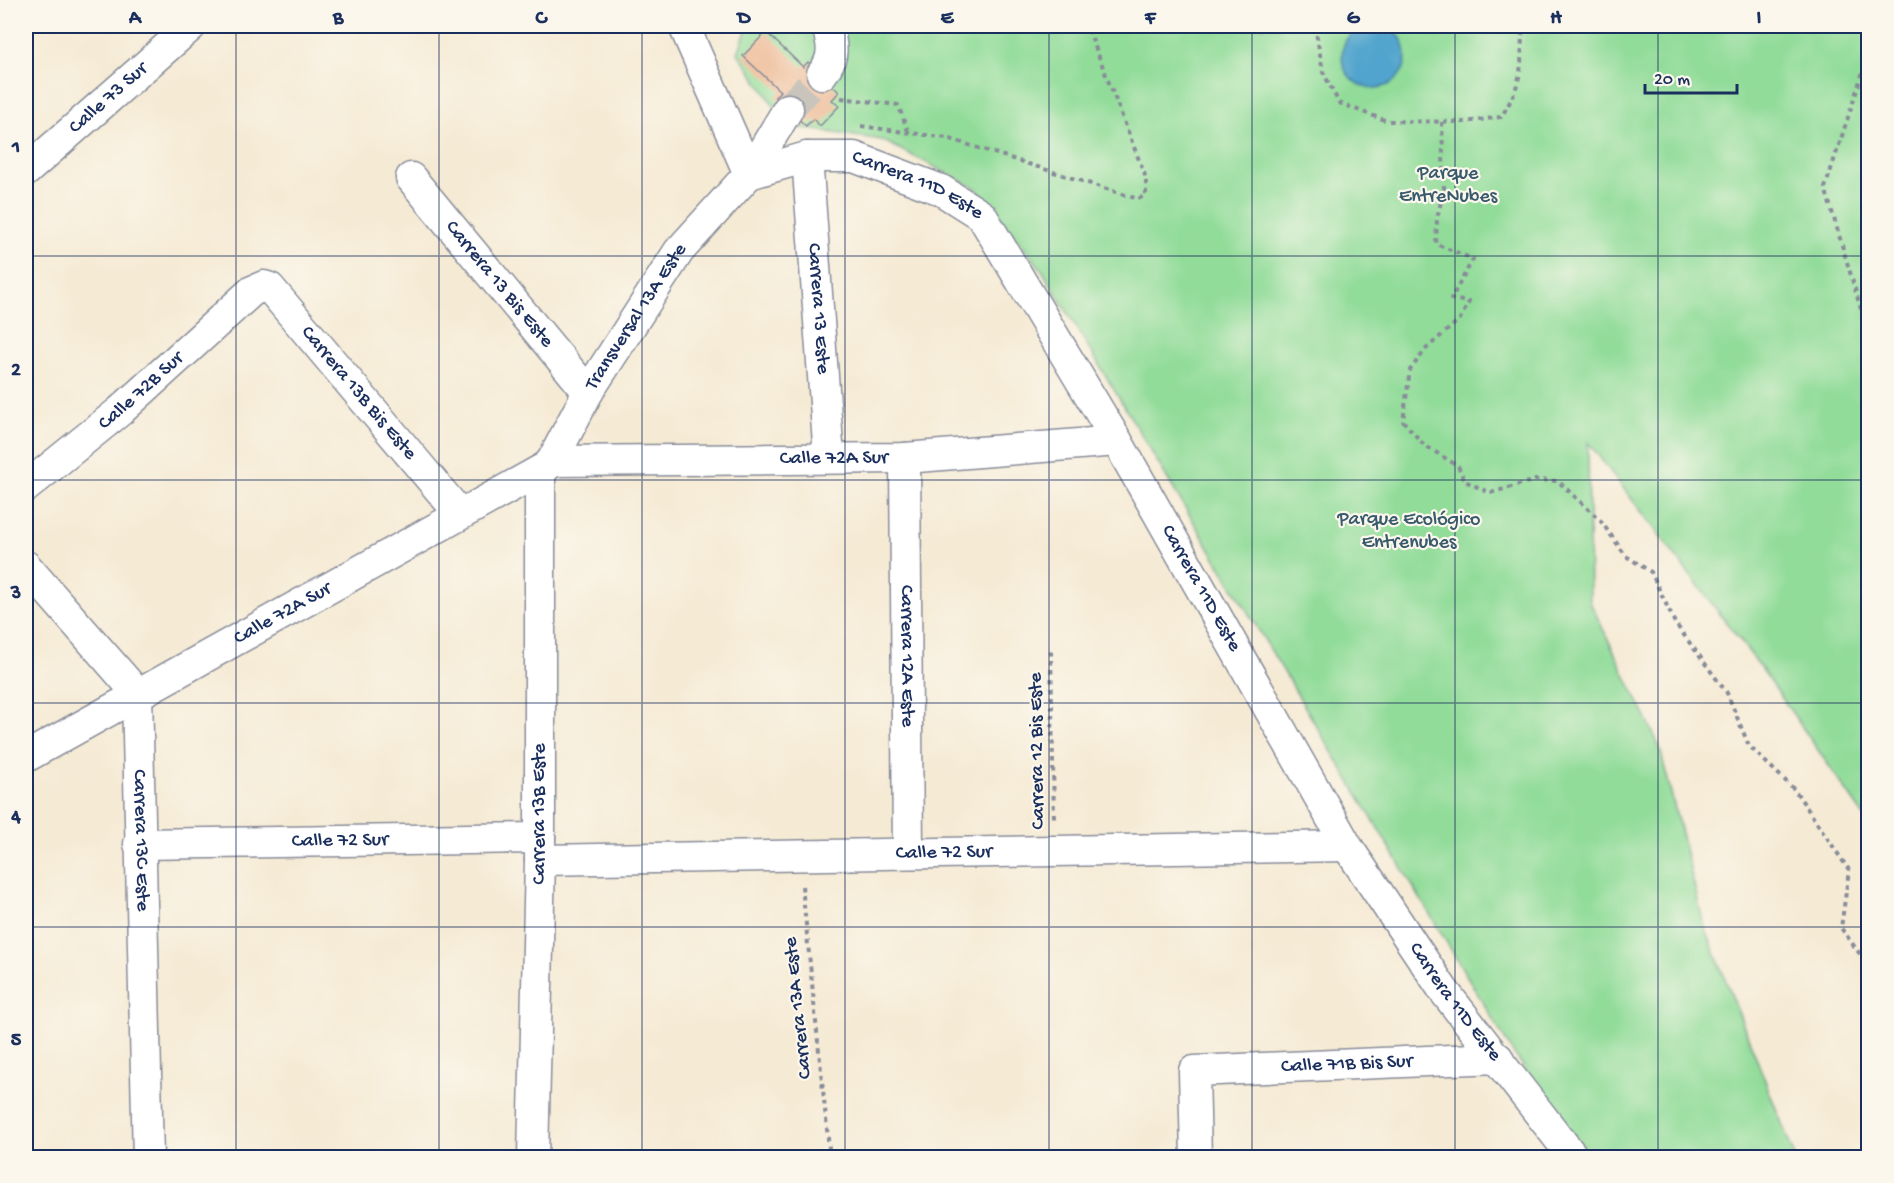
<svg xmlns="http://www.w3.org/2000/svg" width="1894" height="1183" font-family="'Gochi Hand',sans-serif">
<rect width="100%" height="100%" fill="#fbf7ec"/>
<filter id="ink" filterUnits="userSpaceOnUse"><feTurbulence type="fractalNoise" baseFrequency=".0167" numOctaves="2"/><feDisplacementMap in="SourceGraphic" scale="12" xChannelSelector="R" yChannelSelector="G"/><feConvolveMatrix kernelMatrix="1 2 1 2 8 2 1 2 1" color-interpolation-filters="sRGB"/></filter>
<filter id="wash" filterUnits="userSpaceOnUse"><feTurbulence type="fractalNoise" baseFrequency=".008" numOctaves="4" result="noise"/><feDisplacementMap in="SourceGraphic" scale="24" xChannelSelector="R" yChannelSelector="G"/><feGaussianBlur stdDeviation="1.35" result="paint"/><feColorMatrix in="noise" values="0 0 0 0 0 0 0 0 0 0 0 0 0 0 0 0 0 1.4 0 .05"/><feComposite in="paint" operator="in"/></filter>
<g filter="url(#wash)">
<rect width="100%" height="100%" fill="#f5ead4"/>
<path fill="#91dc99" stroke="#56867c" stroke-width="1.5" d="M748,26h1120v796l-109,-157 -171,-223 2,160 69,143 45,180 91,232h-205l-78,-106 -470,-781 -66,-82 -94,-48 -94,-14 -50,-73z"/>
<path fill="#51a4cd" stroke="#366a96" stroke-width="1.5" d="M1342 56a32 32 0 1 1 64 0a32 32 0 1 1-64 0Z"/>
<g id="blocks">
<path fill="#ebad85" d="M766,32l37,35 5,-5 31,30 -7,8 7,6 -19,20 -7,-7 -7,7 -31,-29 5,-6 -37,-35z"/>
</g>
</g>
<g filter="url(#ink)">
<use href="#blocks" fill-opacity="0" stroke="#888c99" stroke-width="1.5"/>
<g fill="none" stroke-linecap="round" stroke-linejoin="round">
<path stroke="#c9c5bc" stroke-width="30" stroke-dasharray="30 15" stroke-linecap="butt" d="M788,109l34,-35"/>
<defs>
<g id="minor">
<path d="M684,26l65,148"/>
<path d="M822,74c13,-16 11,-29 5,-48"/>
<path id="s1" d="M807,157l22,301"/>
<path id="s2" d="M26,171l165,-145"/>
<path id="s3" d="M749,174l58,-17h47l87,33 41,26 135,225 230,405 97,145 130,167"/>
<path id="s4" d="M411,178l177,214"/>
<path id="s5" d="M905,458l3,395"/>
<path id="s6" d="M552,461l353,-3 212,-17"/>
<path id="s7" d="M26,487l94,-76 132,-120 12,-5 6,2 190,226"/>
<path id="s8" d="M26,566l111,127 11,465"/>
<path id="s9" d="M26,757l520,-290 6,-6 36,-69 91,-141 70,-77 39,-65"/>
<path id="s10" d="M139,844l401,-6"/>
<path id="s11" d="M540,860l807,-14"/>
<path id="s12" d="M533,1158l7,-298v-389"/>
<path id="s13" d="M1196,1158l-2,-87 304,-13"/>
</g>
</defs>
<use href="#minor" stroke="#888c99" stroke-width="33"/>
<path stroke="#888c99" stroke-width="4" stroke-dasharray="4.5 4.5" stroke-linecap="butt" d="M1315,26l8,46 16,31 48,18 78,1 36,-5c23,-36 20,-50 21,-91
M1868,56l-43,132 43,145
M841,98l57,7 10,26
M1442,122l2,67 -7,29 -1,26 37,15 -22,40 18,3 -9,17 -33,29 -17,22 -7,51 21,24 34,21 7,15 25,12 45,-13 23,1 42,39 26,36 25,16 24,51 52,70 22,53 45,43 55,81 -8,58 27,37
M861,126l86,12 191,61 8,-4v-17l-59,-152
M1051,651l3,170
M802,886l28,272"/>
<use href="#minor" stroke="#fff" stroke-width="30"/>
</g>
</g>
<path fill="none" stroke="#1b2f5e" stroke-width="1.5" stroke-opacity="0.55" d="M236,26v1132M439,26v1132M642,26v1132M845,26v1132M1049,26v1132M1252,26v1132M1455,26v1132M1658,26v1132M26,256h1842M26,480h1842M26,703h1842M26,927h1842"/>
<g text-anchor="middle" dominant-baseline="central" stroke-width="4.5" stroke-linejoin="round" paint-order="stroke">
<g font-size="20" fill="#1b2f5e" stroke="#fbf7ec">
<text stroke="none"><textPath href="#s2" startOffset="110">Calle 73 Sur</textPath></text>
<text stroke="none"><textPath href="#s3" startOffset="177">Carrera 11D Este</textPath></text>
<text stroke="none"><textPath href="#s4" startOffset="138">Carrera 13 Bis Este</textPath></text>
<text stroke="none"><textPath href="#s1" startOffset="152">Carrera 13 Este</textPath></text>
<text stroke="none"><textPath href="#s9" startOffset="771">Transversal 13A Este</textPath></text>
<text stroke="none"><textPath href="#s7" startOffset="150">Calle 72B Sur</textPath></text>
<text stroke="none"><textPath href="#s7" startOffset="456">Carrera 13B Bis Este</textPath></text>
<text stroke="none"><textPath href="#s6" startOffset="282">Calle 72A Sur</textPath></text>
<text stroke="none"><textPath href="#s3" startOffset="681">Carrera 11D Este</textPath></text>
<text stroke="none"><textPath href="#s9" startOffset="294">Calle 72A Sur</textPath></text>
<text stroke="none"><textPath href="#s5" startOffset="198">Carrera 12A Este</textPath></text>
<text transform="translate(1038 751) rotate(-91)">Carrera 12 Bis Este</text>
<text stroke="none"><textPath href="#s12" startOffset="344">Carrera 13B Este</textPath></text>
<text stroke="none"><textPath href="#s8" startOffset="316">Carrera 13C Este</textPath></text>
<text stroke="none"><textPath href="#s10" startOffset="201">Calle 72 Sur</textPath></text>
<text stroke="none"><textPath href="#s11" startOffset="404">Calle 72 Sur</textPath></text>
<text stroke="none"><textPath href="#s3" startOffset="1167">Carrera 11D Este</textPath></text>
<text transform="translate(799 1008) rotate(-96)">Carrera 13A Este</text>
<text stroke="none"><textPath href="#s13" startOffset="240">Calle 71B Bis Sur</textPath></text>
</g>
<g font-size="20" fill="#385a6d" stroke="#fbf7ec">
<text x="1448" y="174">Parque<tspan x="1448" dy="23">EntreNubes</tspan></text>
<text x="1409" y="520">Parque Ecológico<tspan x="1409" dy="23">Entrenubes</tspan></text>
</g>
</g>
<rect width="1894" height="1183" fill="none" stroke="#fbf7ec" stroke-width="66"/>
<path d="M1645 84v9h92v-9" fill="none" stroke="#1b2f5e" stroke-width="3"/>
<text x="1654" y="84" font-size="18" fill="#1b2f5e" stroke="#fbf7ec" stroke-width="4.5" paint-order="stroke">20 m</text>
<rect x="33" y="33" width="1828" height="1117" fill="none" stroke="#1b2f5e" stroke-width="2"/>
<g font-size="20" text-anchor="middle" font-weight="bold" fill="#1b2f5e">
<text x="135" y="23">A</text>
<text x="338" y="23">B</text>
<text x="541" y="23">C</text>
<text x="744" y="23">D</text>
<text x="947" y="23">E</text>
<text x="1150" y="23">F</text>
<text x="1353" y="23">G</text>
<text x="1556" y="23">H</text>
<text x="1759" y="23">I</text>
<text x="16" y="152">1</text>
<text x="16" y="375">2</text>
<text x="16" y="598">3</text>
<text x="16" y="822">4</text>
<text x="16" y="1045">5</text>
</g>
</svg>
